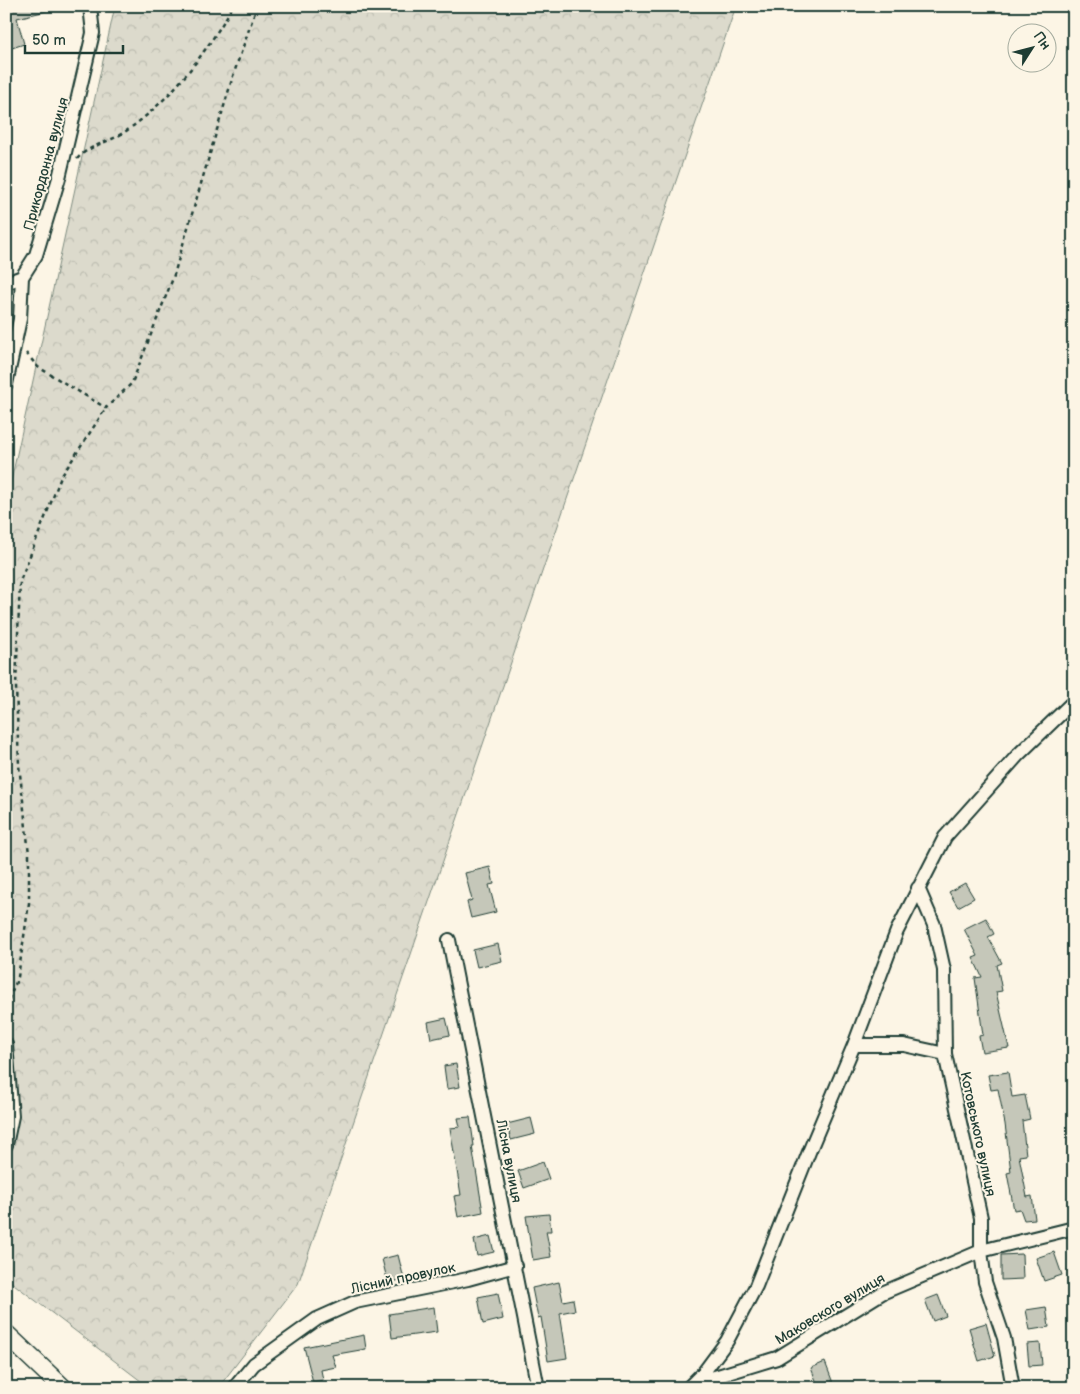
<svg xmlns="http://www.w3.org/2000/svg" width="1080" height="1394" font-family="'Balsamiq Sans',sans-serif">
<defs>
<pattern id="forest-crowns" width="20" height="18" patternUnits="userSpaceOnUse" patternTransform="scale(1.25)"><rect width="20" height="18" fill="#dcdacc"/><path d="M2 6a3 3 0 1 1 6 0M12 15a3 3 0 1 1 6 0" fill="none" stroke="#bcbcb0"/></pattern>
</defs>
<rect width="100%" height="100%" fill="#fcf5e5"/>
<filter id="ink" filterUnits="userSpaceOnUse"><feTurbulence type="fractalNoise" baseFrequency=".02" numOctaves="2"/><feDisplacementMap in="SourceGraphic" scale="10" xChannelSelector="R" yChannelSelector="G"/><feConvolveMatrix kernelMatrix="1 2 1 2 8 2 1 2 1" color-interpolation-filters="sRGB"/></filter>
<g filter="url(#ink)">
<path fill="url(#forest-crowns)" stroke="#7e8c80" d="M115,6h621l-438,1278 -80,104h-68l-144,-110v-774z"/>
<path fill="#c5c7b9" stroke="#1f3d34" d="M6,6h44l1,4 -34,8 7,26 -15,5 -3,-9z
M490,867l4,17 -5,1 7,27 -25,6 -4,-16 5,-2 -7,-27z
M965,883l9,15 -16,9 -9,-15z
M986,918l8,16 -6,3 14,26 -5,2 5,26 -6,1 13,56 -27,4 -3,-16 4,-1 -8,-57 7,-1 -9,-19 5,-2 -14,-27z
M498,944l4,17 -25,6 -4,-17z
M446,1018l4,17 -19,4 -3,-17z
M456,1064l4,23 -13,2 -3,-23z
M1008,1072l4,25 13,-2 5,24 -8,2 4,34 -7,1 8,41 5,-1 3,23 -11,1 -4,-11 -6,1 -7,-37 4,-1 -6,-48 -7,-35 -7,1 -3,-15z
M470,1117l4,29h-2l11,66 -25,5 -4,-21 7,-1 -11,-67 10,-1 -2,-9z
M531,1118l4,16 -24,6 -4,-16z
M543,1162l6,17 -25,9 -6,-17z
M549,1214l2,17h-5l5,26 -18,3 -7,-44z
M490,1236l4,16 -17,4 -3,-16z
M1054,1252l8,23 -18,6 -8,-23z
M1022,1254l1,25 -22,1v-25z
M398,1255l6,24 -16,4 -6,-24z
M559,1282l4,19 10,-2 2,11 -15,3 7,45 -19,3 -7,-44 -3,1 -6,-30z
M498,1293l5,26 -20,5 -5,-27z
M938,1295l8,21 -13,5 -8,-21z
M434,1307l3,25 -45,6 -3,-24z
M1046,1307l3,20 -19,3 -4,-20z
M986,1323l9,33 -16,5 -10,-33z
M364,1335l2,14 -34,6 4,12 -15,3 2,10 -10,2 -9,-35z
M1040,1343l2,22 -13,1 -2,-22z
M825,1362l8,21 -14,5 -8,-20z"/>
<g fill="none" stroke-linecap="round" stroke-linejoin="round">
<defs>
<path id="minor" d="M6,283l16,-6
M6,384l14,-65 2,-42 14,-22 23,-77 34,-145 -3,-27
M918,888l16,37 10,45 1,84 36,164v33l4,31 19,56 9,50
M449,940l89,448
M6,1044l6,72 -6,29
M854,1045h50l41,9
M695,1383l82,-25 105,-65 99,-42 93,-23
M234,1388l20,-24 63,-45 38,-17 113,-23 47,-13
M688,1388l16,-16 23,-31 29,-55 53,-134 45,-107 43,-114 48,-94 73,-82 56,-54"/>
<path id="secondary" d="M6,1334l57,54"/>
</defs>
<use href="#minor" stroke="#1f3d34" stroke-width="16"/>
<use href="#secondary" stroke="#1f3d34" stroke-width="21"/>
<path stroke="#1f3d34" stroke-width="2.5" stroke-dasharray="4 4" stroke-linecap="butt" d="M77,159c12,-14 31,-16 46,-26 47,-31 82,-79 110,-127
M26,353l12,14 68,41 26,-25 41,-105 60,-202 24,-70
M6,1007l12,-30 11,-74v-49l-10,-89 -3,-78 4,-106 41,-104 45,-69"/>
<use href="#minor" stroke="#fcf5e5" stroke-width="12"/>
<use href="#secondary" stroke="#fcf5e5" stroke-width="18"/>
</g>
</g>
<g text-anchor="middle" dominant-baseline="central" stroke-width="4" stroke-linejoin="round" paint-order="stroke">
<g font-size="14" fill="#1f3d34" stroke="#fcf5e5">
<text transform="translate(46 164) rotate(-75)">Прикордонна вулиця</text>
<text transform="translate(978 1134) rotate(78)">Котовського вулиця</text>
<text transform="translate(509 1161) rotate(79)">Лісна вулиця</text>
<text transform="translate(403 1278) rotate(-12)">Лісний провулок</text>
<text transform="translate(830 1309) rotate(-31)">Маковского вулиця</text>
</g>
</g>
<rect width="1080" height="1394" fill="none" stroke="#fcf5e5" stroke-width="25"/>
<rect x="12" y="12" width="1055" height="1369" fill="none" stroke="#1f3d34" stroke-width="2" filter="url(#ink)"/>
<g transform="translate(1032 48) rotate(54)"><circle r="24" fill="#fcf5e5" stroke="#a4ab9e"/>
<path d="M0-4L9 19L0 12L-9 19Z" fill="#1f3d34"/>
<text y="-8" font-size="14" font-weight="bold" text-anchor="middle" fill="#1f3d34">Пн</text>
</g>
<path d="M25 45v8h98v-8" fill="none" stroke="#1f3d34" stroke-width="2.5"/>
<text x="32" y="45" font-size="15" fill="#1f3d34" stroke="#fcf5e5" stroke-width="4" paint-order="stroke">50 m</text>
</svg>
